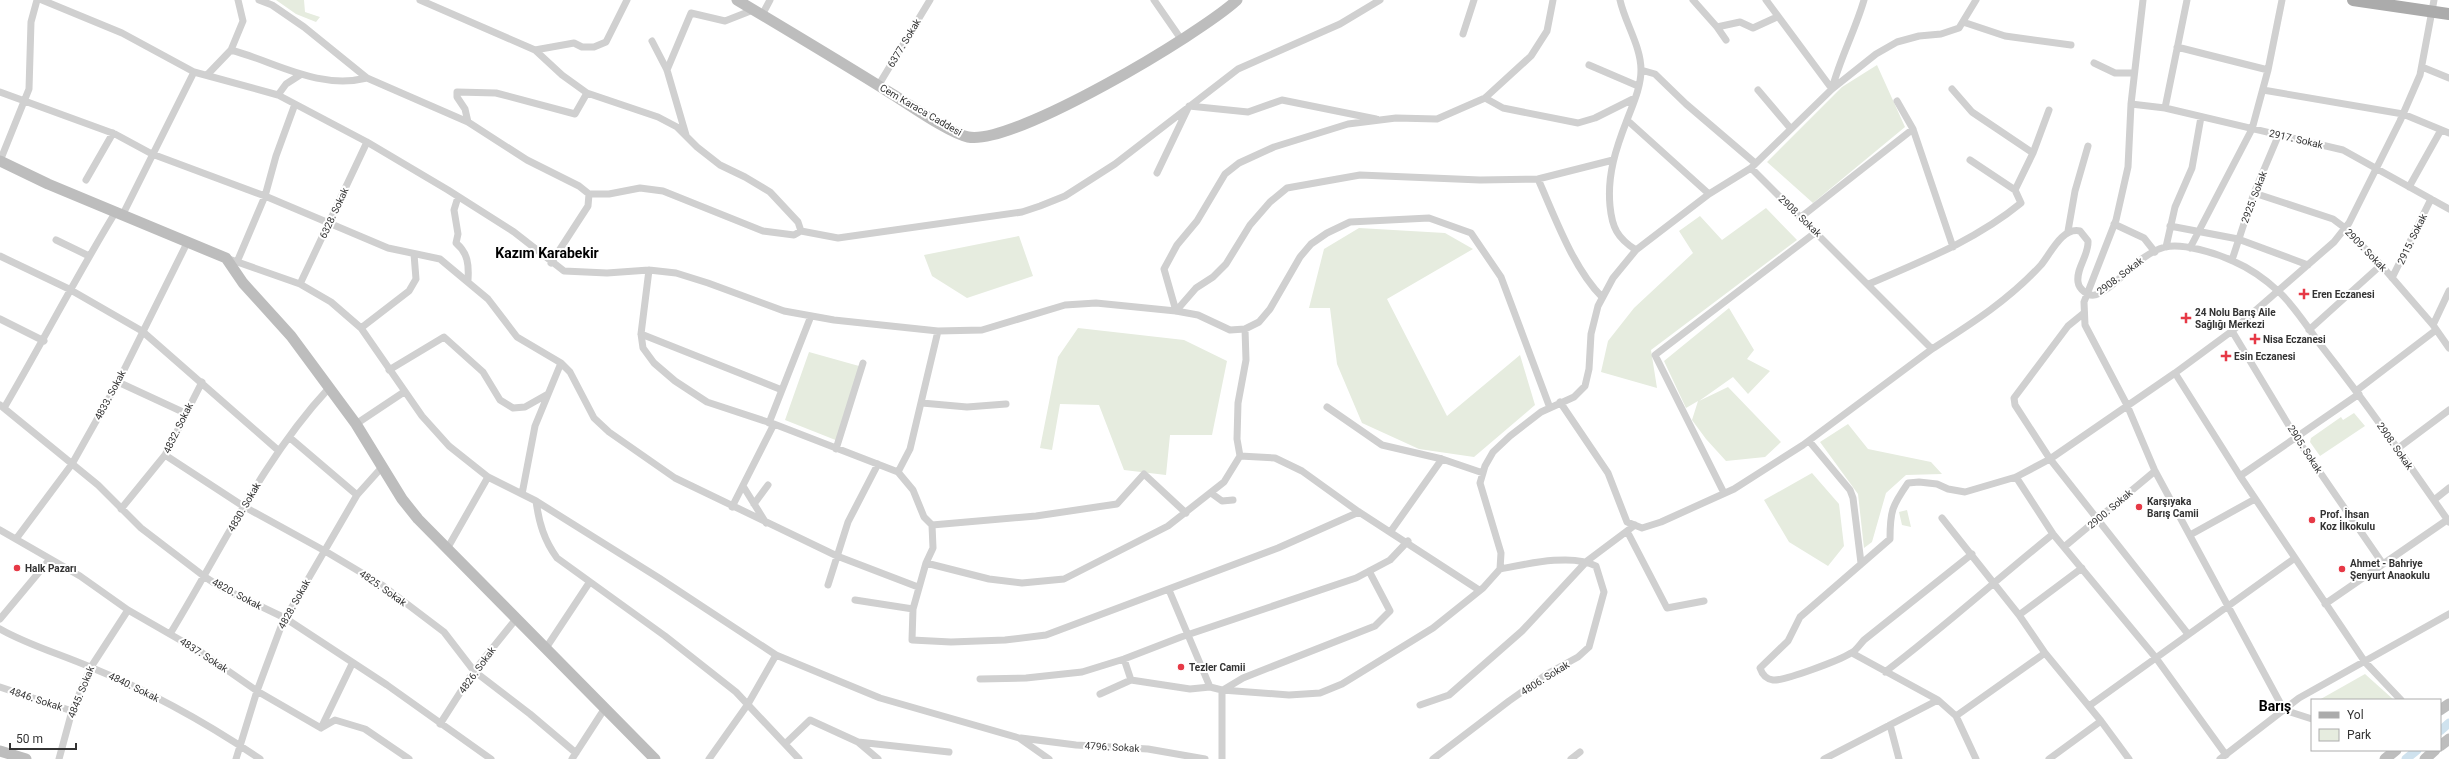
<svg xmlns="http://www.w3.org/2000/svg" width="2449" height="759" font-family="Roboto,sans-serif">
<rect width="100%" height="100%" fill="#fff"/>
<path fill="#e6ecdf" d="M276,0h28l1,12 15,5 -4,5 -20,-8z
M1877,65l28,62 -92,76 -46,-41 75,-75z
M1766,208l31,32 -146,110 6,38 -56,-16 7,-31 26,-33 59,-55 -14,-22 21,-15 22,24z
M1359,228l86,5 28,16 -86,50 60,117 73,-61 15,50 -61,52 -55,-8 -57,-26 -25,-59 -7,-56h-21l15,-59z
M1019,236l14,40 -66,22 -35,-22 -8,-21z
M1729,308l25,42 -7,9 23,12 -22,23 -15,-17 -34,24 29,-14 53,55 -16,15 -39,4 -20,-22 -14,-19 6,-19 -12,7 -22,-47z
M1078,328l106,12 43,21 -15,74h-42l-4,40 -42,-5 -25,-65 -39,-1 -8,46 -12,-2 18,-91z
M809,352l50,14 -21,75 -53,-21z
M2354,413l11,13 -45,30 -10,-14 1,-4 30,-21 2,3z
M1848,424l20,25 63,13 11,12 -36,1 -20,18 -14,49 -8,6 -6,-54 -38,-52z
M1812,473l27,31 5,42 -16,20 -39,-24 -25,-42z
M1907,510l4,17 -9,-2 -3,-13z
M2365,674l29,26h-75z"/>
<g fill="none" stroke-linecap="round" stroke-linejoin="round">
<path stroke="#cfe2ee" stroke-width="9" d="M2440,731l9,-8
M2406,759l11,-9"/>
<path stroke="#d0d0d0" stroke-width="7" d="M42,0l80,33 72,39 84,23 89,47 81,48 66,42 50,39 43,2 42,-3 27,3 32,10 76,28 50,9 104,11 44,-1 83,-25 31,-2 80,8 22,4 32,15 15,-1 14,-7 11,-13 30,-52 11,-13 16,-11 23,-11 79,-4 42,15 30,44 49,131
M259,0l13,5 32,22 63,51 101,44 59,38 52,26 10,8h20l31,-6 23,3 100,40 31,4 7,-4 37,7 184,-26 18,-6 25,-10 50,-32 123,-95 102,-45 40,-24
M420,0l115,50 27,25 25,18 71,24 19,10 20,20 23,18 25,12 25,15 28,30 3,9
M1154,0l27,39
M1620,0c5,23 21,46 21,70 0,17 -8,34 -14,50 -11,28 -20,55 -17,86 2,21 7,32 26,44
M1693,0l24,27 23,-5 13,6 24,-11
M1766,0l66,89
M2143,0l-12,104 -3,63 -12,53 -32,82 1,23 42,80 28,66 129,239 28,9
M762,15l8,-15
M1963,22l42,14 66,9
M1717,27l9,13
M1463,34l11,-34
M652,41l15,29 19,65
M2177,47l91,23
M231,50c45,12 87,40 136,28
M535,50l39,-7 8,4h12l12,-5 21,-42
M2094,63l21,10h19
M1589,65l49,21
M2422,67l27,11
M667,70l24,-57 34,8 28,-11
M1641,70l14,4 31,30 69,59
M207,75l24,-25 12,-29 -5,-21
M878,86l52,-86
M1832,89c8,-31 23,-58 32,-89
M1952,89l20,23 61,41
M1758,90l33,39
M2263,90l140,24 46,19
M0,92l115,42 37,20 113,42 123,52 52,11 48,40 29,38 44,26 9,9 24,46 15,14 66,46 162,78 81,31
M278,95l8,-11 14,-9
M1485,98l18,10 75,15 17,-5 40,-20
M1897,101l16,28 40,118
M2131,104l34,4 178,42 106,59
M2165,108l22,-108
M1627,120l82,74
M468,122l-3,-13 -8,-12v-5l39,1 79,21 12,-21
M1970,160l45,30
M0,161l29,-72 2,-67 6,-22
M1751,168l181,181c39,-25 77,-49 109,-84 10,-12 21,-38 39,-34l8,10c1,14 -12,27 -10,41 1,7 10,15 17,13 23,-8 41,-40 70,-48 18,-4 51,6 68,14 16,7 32,18 45,30 17,15 31,39 45,57 44,56 85,115 126,174
M1157,173l32,-67 59,6 34,-12 94,19
M1538,179c17,38 35,89 64,118
M86,180l27,-47
M2409,187l32,-57
M2254,193l79,26 12,9 36,37 52,60 16,23
M458,197l-4,13 4,24 -2,9c12,10 13,22 12,37
M122,216l72,-144
M1801,217l112,-88
M2114,224l30,14 11,14
M2170,226l68,13 70,26
M2068,231l7,-40 13,-45
M56,240l33,16
M2166,247l9,-40 17,-39 9,-51
M2190,248l62,-119 16,-59 14,-70
M0,256l69,33 73,42 137,120
M226,258l74,26 31,18 30,26 61,88 27,30 39,31 48,24 123,77 117,77 104,43 139,40 30,21
M2232,260l22,-67 25,-59
M237,262l28,-66 11,-40 19,-52
M551,263l37,-57 1,-12
M649,270l-8,64 2,14 11,15 21,18 32,21 67,22 124,48 15,18 11,27 8,8 1,23 -7,15 -13,46 -1,31 39,2 54,-2 41,-5 232,-87 81,-36
M2392,278l39,-79
M300,284l67,-142
M1869,284c53,-23 107,-44 152,-81l-6,-13 18,-37 16,-43
M1176,311l-12,-42 13,-24 20,-24 28,-47 14,-11 35,-16 74,-23 48,-6 41,1 48,-21 46,-42 16,-25 6,-31
M1176,311l20,-23 17,-11 13,-13 24,-39 20,-23 17,-14 73,-13 120,5 58,-1 75,-19
M2084,313l-16,13 -54,72 1,7 35,54 138,175
M0,319l44,22
M2433,325l16,-34
M361,328l48,-37 7,-12 -2,-25
M2309,330l72,-65
M2232,331l65,108 86,125
M641,334l141,56
M389,370l55,-33 39,35 17,28 13,8 12,-1 23,-13
M2175,373l65,103 125,186 36,38
M118,382l67,31
M2356,391l80,-61
M1560,402l48,71 19,49 15,6 19,-6 73,-33 69,-44 129,-96
M922,403l45,4 39,-3
M0,405l98,80 43,43 64,49 17,11 63,30 102,67 104,74
M1327,407l55,38 60,14 41,14
M4,408c38,-65 72,-131 111,-195
M769,423l42,-107
M356,424l48,-32
M289,437l68,58
M1809,441l41,49 3,8 8,65
M836,449l27,-86
M2397,449l52,-39
M165,455l78,51 82,45 57,34 62,47 30,39 56,43 46,39
M1240,456l35,2 27,13 57,41 120,78
M898,472l12,-23 28,-118
M2240,476l119,-82
M2016,477l37,57 103,124 70,97
M743,486l23,37
M1211,493l11,8 11,-1
M1724,493l-69,-138 161,-123
M522,494l13,-68 26,-63
M2434,500l15,-12
M536,501c3,22 8,39 21,57l108,78 71,56 63,67
M754,504l14,-19
M732,507l42,-83
M121,509l44,-54 37,-73
M1942,518l77,97 26,38 56,68 28,38
M932,525l104,-9 81,-12 27,-30 42,39
M0,530l80,46 48,34 73,42 56,39 64,37 14,-8 30,9 44,30
M1391,531l51,-72
M1627,531l40,77 37,-7
M2190,535l65,-36
M16,539l56,-75 46,-82 70,-141
M2064,547l91,-76
M447,549l41,-72
M1972,554l-108,86c-4,4 -8,11 -13,13 -11,7 -66,28 -78,27 -7,-1 -11,-6 -13,-12l28,-27 12,-24 90,-78c0,-28 2,-33 18,-56l11,-1 18,2 11,5 17,3 51,-15 34,-18 125,-86 57,-42 102,-89 15,-19 51,-102 20,-46 14,-75
M926,563l63,16 33,4 42,-4 104,-53 56,-44 16,-26 -3,-17 1,-36 8,-43 -1,-31
M828,585l20,-63 30,-58
M1169,590l41,97
M855,600l58,9
M2325,604l122,-84
M2019,615l63,-47
M0,619l50,-60
M0,629c28,16 60,25 90,38 59,24 117,56 170,92
M170,634c51,-83 92,-174 159,-246
M546,648l43,-65
M1852,653l86,47
M1124,659l7,21 59,9 20,-2 12,3 67,5 31,-2 22,-9 91,-56 50,-40 17,-19 1,-16 -21,-70 5,-17 8,-14 17,-16 31,-24 33,-15 11,-11 4,-17 2,-35 7,-28 15,-28 23,-28 73,-56 42,-26 81,-79 44,-35 21,-12 22,-6 22,-2 18,-6 17,-28
M1885,672c58,-44 111,-92 168,-138
M980,679l46,-1 56,-6 42,-13 57,-22 175,-59 34,-18 18,-19
M0,687l72,24
M1222,690v69
M1223,690l20,-12 132,-52 15,-15 -21,-40
M1100,694l31,-14
M1420,705l29,-10 73,-64 65,-70 48,-36
M2089,706l206,-148
M1956,716l89,-63
M440,724l34,-53 42,-52
M1890,725l9,34
M321,728l31,-64
M1021,738l55,7 72,4 57,10
M858,742l91,10
M785,744l25,-24 48,22 20,17
M59,759l13,-48 19,-44 37,-57
M236,759l21,-68 25,-67 75,-129 26,-29
M572,759l33,-51
M709,759l39,-55 28,-49
M1433,759l76,-58 38,-27 31,-17 11,-10 15,-55 -8,-26c-23,-13 -70,-2 -96,3
M1571,759l9,-7
M1824,759l114,-59 18,16 20,43
M2049,759l52,-38
M2220,759l79,-61 150,-84"/>
<path stroke="#bdbdbd" stroke-width="11" d="M737,0c52,31 104,62 155,94 18,11 57,39 76,43 45,9 232,-103 269,-137
M0,161l48,23 178,74 17,25 48,53 65,88 46,75 16,20 237,240
M2440,710l9,-6
M2440,746l9,-7
M0,751l26,8
M2385,759l11,-9
M2425,759l10,-9"/>
<path stroke="#ababab" stroke-width="12" d="M2353,0l96,14"/>
</g>
<g fill="#e63946" stroke="#fff" stroke-width="1.5">
<path d="M2302 288h4v4h4v4h-4v4h-4v-4h-4v-4h4z"/>
<path d="M2184 312h4v4h4v4h-4v4h-4v-4h-4v-4h4z"/>
<path d="M2253 333h4v4h4v4h-4v4h-4v-4h-4v-4h4z"/>
<path d="M2224 350h4v4h4v4h-4v4h-4v-4h-4v-4h4z"/>
<circle cx="2139" cy="507" r="4"/>
<circle cx="2312" cy="520" r="4"/>
<circle cx="17" cy="568" r="4"/>
<circle cx="2342" cy="569" r="4"/>
<circle cx="1181" cy="667" r="4"/>
</g>
<g text-anchor="middle" dominant-baseline="central" stroke-width="4" stroke-linejoin="round" paint-order="stroke">
<g font-size="10" fill="#333" stroke="#fff">
<text transform="translate(904 43) rotate(-59)">6377. Sokak</text>
<text transform="translate(921 110) rotate(30)">Cem Karaca Caddesi</text>
<text transform="translate(2296 139) rotate(13)">2917. Sokak</text>
<text transform="translate(2254 197) rotate(-69)">2925. Sokak</text>
<text transform="translate(334 213) rotate(-65)">6328. Sokak</text>
<text transform="translate(1800 216) rotate(44)">2908. Sokak</text>
<text transform="translate(2412 239) rotate(-64)">2915. Sokak</text>
<text transform="translate(2366 250) rotate(46)">2909. Sokak</text>
<text transform="translate(2120 276) rotate(-37)">2908. Sokak</text>
<text transform="translate(110 395) rotate(-62)">4833. Sokak</text>
<text transform="translate(178 428) rotate(-64)">4832. Sokak</text>
<text transform="translate(2395 446) rotate(55)">2908. Sokak</text>
<text transform="translate(2305 449) rotate(57)">2905. Sokak</text>
<text transform="translate(244 507) rotate(-60)">4830. Sokak</text>
<text transform="translate(2110 509) rotate(-40)">2900. Sokak</text>
<text transform="translate(383 588) rotate(35)">4825. Sokak</text>
<text transform="translate(237 594) rotate(28)">4820. Sokak</text>
<text transform="translate(294 604) rotate(-61)">4828. Sokak</text>
<text transform="translate(204 655) rotate(33)">4837. Sokak</text>
<text transform="translate(477 670) rotate(-54)">4826. Sokak</text>
<text transform="translate(1545 678) rotate(-32)">4806. Sokak</text>
<text transform="translate(134 687) rotate(26)">4840. Sokak</text>
<text transform="translate(81 692) rotate(-68)">4845. Sokak</text>
<text transform="translate(36 699) rotate(18)">4846. Sokak</text>
<text transform="translate(1112 747) rotate(3)">4796. Sokak</text>
</g>
<g font-size="10" font-weight="bold" fill="#333" stroke="#fff" text-anchor="start">
<text x="2312" y="294">Eren Eczanesi</text>
<text x="2195" y="312">24 Nolu Barış Aile<tspan x="2195" dy="12">Sağlığı Merkezi</tspan></text>
<text x="2263" y="339">Nisa Eczanesi</text>
<text x="2234" y="356">Esin Eczanesi</text>
<text x="2147" y="501">Karşıyaka<tspan x="2147" dy="12">Barış Camii</tspan></text>
<text x="2320" y="514">Prof. İhsan<tspan x="2320" dy="12">Koz İlkokulu</tspan></text>
<text x="2350" y="563">Ahmet - Bahriye<tspan x="2350" dy="12">Şenyurt Anaokulu</tspan></text>
<text x="25" y="568">Halk Pazarı</text>
<text x="1189" y="667">Tezler Camii</text>
</g>
<g font-size="14" font-weight="bold" fill="#000" stroke="#fff">
<text x="547" y="253">Kazım Karabekir</text>
<text x="2275" y="706">Barış</text>
</g>
</g>
<rect x="2311" y="699" width="130" height="52" fill="#ffffff" stroke="#adadad"/>
<rect x="2319" y="712" width="20" height="6" fill="#ababab" stroke="#adadad"/>
<text x="2347" y="719" font-size="12" fill="#333333">Yol</text>
<rect x="2319" y="729" width="20" height="12" fill="#e6ecdf" stroke="#adadad"/>
<text x="2347" y="739" font-size="12" fill="#333333">Park</text>
<path d="M10 743v6h66v-6" fill="none" stroke="#333333" stroke-width="2"/>
<text x="16" y="743" font-size="12" fill="#333333" stroke="#ffffff" stroke-width="3" paint-order="stroke">50 m</text>
</svg>
